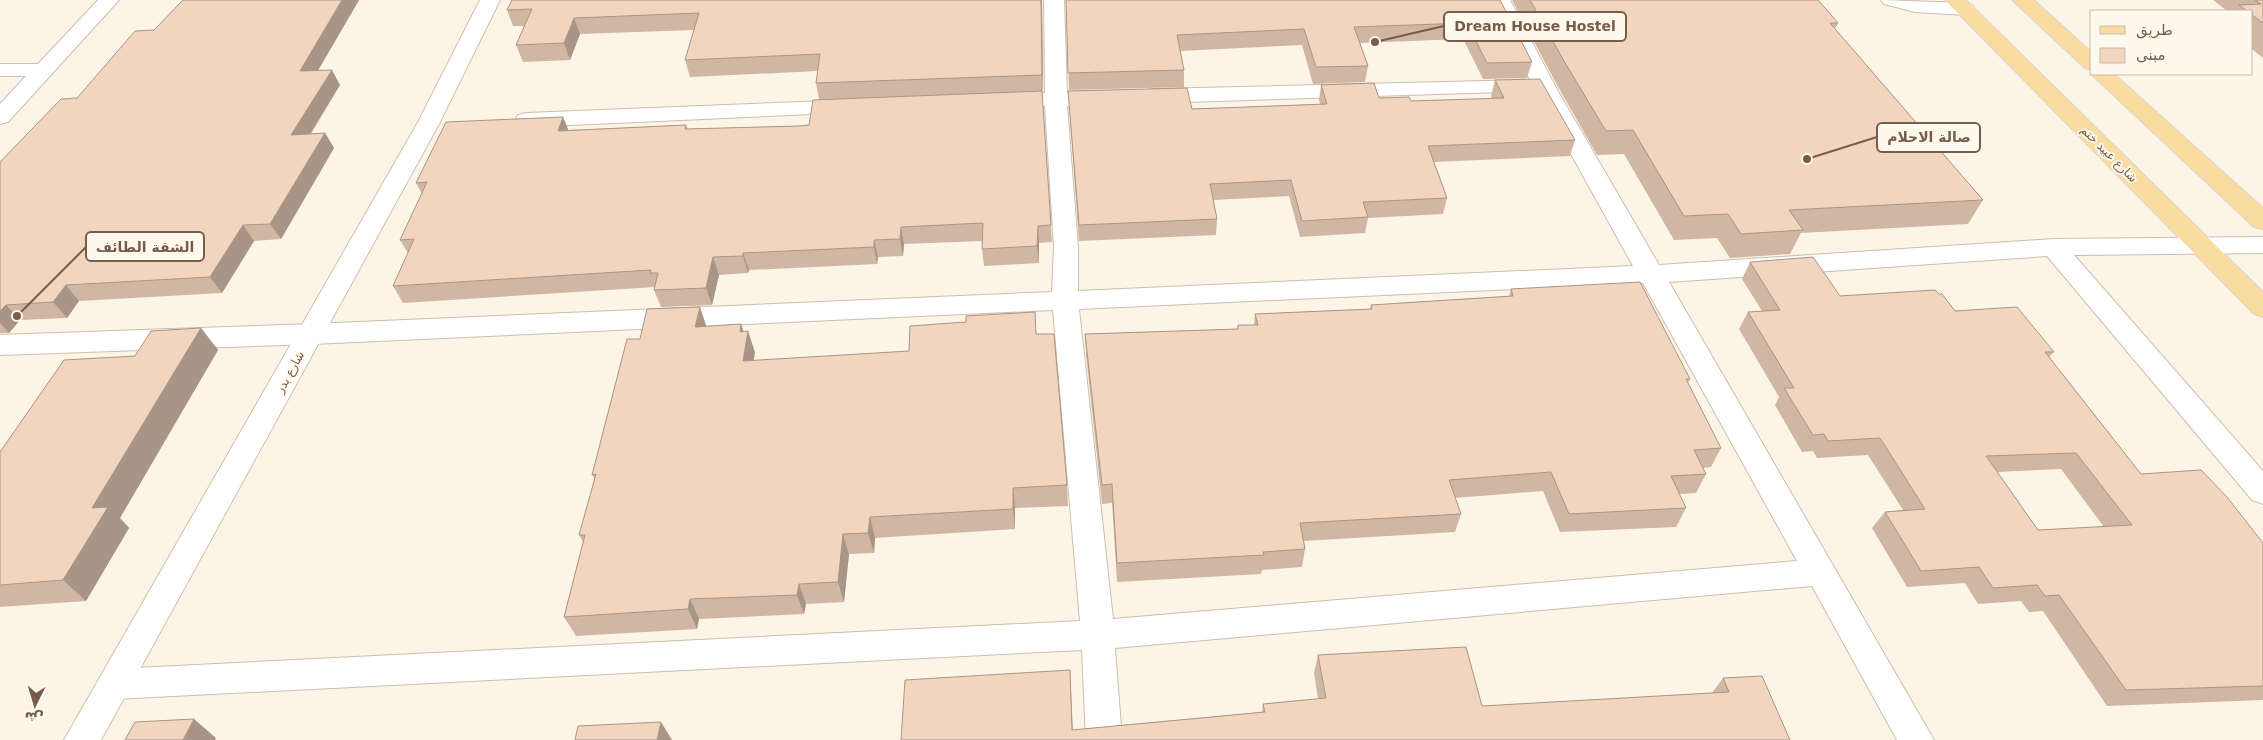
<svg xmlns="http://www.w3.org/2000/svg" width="2263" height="740" font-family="'DejaVu Sans','Noto Sans Arabic',sans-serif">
<rect width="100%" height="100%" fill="#fcf5e7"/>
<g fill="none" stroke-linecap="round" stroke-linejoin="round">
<defs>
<path id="street" d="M98,0h21l-111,122 -8,2v-20l26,-28h-26v-12h38z
M1044,0h20l3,93 38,-2 8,2 3,5 -3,5 -46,3 11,141v44l555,-25 -97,-175 -383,12 -8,-2 -3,-5 3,-5 8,-2 377,-9 -40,-80h20l45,86 104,179 394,-26 210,-2v16l-189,2 189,216v33l-11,-4 -205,-244 -378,26 265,458h-37l-85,-154 -697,62 7,92h-36l-4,-90 -967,49 -12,-4 -5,-11 5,-11 12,-4 965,-48 -27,-311 -741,34 -312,11v-20l312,-11 740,-32 2,-45 -9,-141 -40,2 -8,-2 -3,-5 3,-5 48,-3zM1643,283l154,278 -684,58 -34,-310z
M1881,0l84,3 7,2 3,4 -3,4 -7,2 -50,-3 -31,-8z
M850,100l8,2 3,5 -3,5 -332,15 -8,-2 -3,-5 3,-5 8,-2z"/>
<path id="secondary" d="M480,0h20l-61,124 -338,616h-37l353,-616z"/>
<path id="primary" d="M1945,0h21l297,292v25l-9,-3z
M2012,0h22l58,53v17l-7,-2z
M2091,74h23l149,134v21l-9,-2z"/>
</defs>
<use href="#street" stroke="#cebdad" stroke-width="2"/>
<use href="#secondary" stroke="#d3bfad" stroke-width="2"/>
<use href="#primary" stroke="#dbd5d0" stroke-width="2"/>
<use href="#street" fill="#fff" fill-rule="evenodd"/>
<use href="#secondary" fill="#fff" fill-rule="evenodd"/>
<use href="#primary" fill="#fadca0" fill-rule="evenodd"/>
</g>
<path fill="#d0b7a3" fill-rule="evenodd" d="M183,0h176l-41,70 22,15 -29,49 14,-1 9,15 -53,91 -27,2 -32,52 -143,8 -12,17 -47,2 -11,13h-9v-171l77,-64 77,-68z
M512,0h530l1,91h-1l10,151 -13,1v20l-55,3 -2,-17v-8l-78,3 -1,12 -25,1 -1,7 -128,6 -1,3 -29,2 -7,30 -51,2 -7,-17 1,-3 -252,16 -10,-17 15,-33 -8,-13 22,-46 -6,-11 147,-66 5,13 118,-5 2,4 111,-3 10,-1 10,-25 -3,-17 2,-12 -128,6 -5,-17 9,-30 -114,4 -10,26 -47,2 -7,-17 8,-19h-11l-6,-16z
M1066,0h434l32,62 -5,16 -44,1 -20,-40 -103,4 8,23 -3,16 -52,2 -11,-39 -122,6 4,19v17l-115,3z
M1512,0h306l20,23 -3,6 148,171 -15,24 -167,9 -11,21 -60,4 -13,-20 -43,2 -50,-86 -27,1 -40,-70z
M2213,0h50v58l-11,-9v-38h-25z
M1495,80l80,60 -5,16 -136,6 13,36 -4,16 -75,4 -3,15 -65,4 -11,-41 -76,4 4,19 -1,16 -137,6 -11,-150 124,18 128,-5 -1,-4 2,-15 58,13 32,3 81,-2 -1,-3z
M1750,262l90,34 115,15 99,41 -5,5 92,117 122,69v157l-156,6 -64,-95 -14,1 -8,-11 -43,3 -13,-21 -58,4 -35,-59 13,-16 18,-2 -35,-55 -51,3 -4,-7 -11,1 -27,-47 4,-8 -40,-68 9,-17 14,-1 -20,-32zM2061,469l43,58 -66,3 -41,-58z
M1511,289l179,90 -2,4 33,65 -10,19 -8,1 3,6 -10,19 -17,1 7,14 -10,19 -116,5 -17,-41 -88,7 6,16 -6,18 -151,9 1,8 -3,18 -40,3 -1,4 -144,8 -5,-79 -10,1 -16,-150 -1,-20 152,-5 1,-4h16l1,-11 115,-5 1,-4 138,-9z
M741,324l3,8 11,20 -2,9 156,-10 128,-17 30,151 1,21 -53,2v21l-140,9 -1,15 -25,1 -5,48 -38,2 -2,10 -105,5 -2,10 -121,7 -12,-19 19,-75 -4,-7 16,-56 -3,-4 48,-136 67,-13z
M201,328l17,22 -98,168 9,10 -43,73 -86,6v-155l135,-96z
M1318,655l164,51 230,-13 11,-15 67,62h-889l169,-70 3,60 189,-18 1,-8 55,-5 -4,-26z"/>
<path fill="#a99585" d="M342,0h17l-50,86 -9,-15z
M1041,0h1l1,91 -1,-16z
M574,18l6,16 -10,26 -6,-17z
M332,70l8,15 -40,65 -9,-15z
M563,117l7,17 -12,-3z
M325,133l9,15 -53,91 -11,-15z
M243,225l11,16 -32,52 -12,-16z
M1038,226l1,17v20l-2,-17z
M901,227l3,17 -1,12 -3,-17z
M874,240l4,17 -1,7 -3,-17z
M743,253l6,17 -1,3 -5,-17z
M713,257l6,18 -7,30 -6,-17z
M66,285l13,16 -12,17 -14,-16z
M6,305l14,15 -11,13 -9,-10v-12z
M700,307l7,21 -12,-1z
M741,324l5,17 2,-10 7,21 -5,30 -7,-21 -3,-29z
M201,328l17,22 -98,168 9,10 -43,73 -23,-21 29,-72z
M1013,488l2,20v21l-2,-20z
M870,517l5,21 -1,15 -6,-20z
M843,534l6,20 -5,48 -6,-20z
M799,584l7,20 -2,10 -7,-19z
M690,599l9,20 -2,10 -9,-20z
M194,719l22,19 -1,2h-32z
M661,722l11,18h-15z"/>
<path fill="#f2d5be" stroke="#a99585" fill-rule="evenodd" d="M183,0h159l-42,71 32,-1 -41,65 34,-2 -55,91 -27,1 -33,52 -144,8 -13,17 -47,3 -6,6v-149l61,-63 16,-1 58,-67 19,-1z
M512,0h529l1,75 -226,8 4,-29 -135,6 14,-47 -125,5 -10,25 -48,2 16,-36 -25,1z
M1066,0h434l32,62 -45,1 -20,-40 -113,4 14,39 -52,1 -12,-38 -127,6 7,35 -116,3z
M1530,0h288l20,23h-8l153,177 -194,10 14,20 -62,4 -13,-20 -44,2 -51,-86 -27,1 -42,-70z
M2255,0h8v23l-11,-8v-4h-5l-8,-6 22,-1z
M1540,79l35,61 -147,6 19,52 -84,4 5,15 -66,4 -11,-41 -81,4 7,35 -138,6 -11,-134 119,-3 5,21 135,-5 -6,-19 53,-2 5,15 30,-1 2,4 93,-3 -9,-18z
M1042,91l9,134 -13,1 -1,20 -55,3 1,-26 -82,4 -1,12 -26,1v7l-131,6v3l-30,1 -7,31 -52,2 4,-17h-8l1,-3 -258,16 21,-47 -14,1 27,-58 -11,1 30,-61 117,-5 -5,14 128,-6 -1,4 114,-3 10,-1 4,-25z
M1813,257l27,39 95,-6 4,4h3l13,17 62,-4 37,45h-9l96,122 60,-4 26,27 36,46v143l-137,4 -67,-95 -14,1 -8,-11 -44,3 -14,-21 -58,4 -36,-59 40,-3 -45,-71 -52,3 -4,-7 -11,1 -29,-47h10l-46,-76 32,-2 -30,-48zM2076,453l56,72 -94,5 -52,-74z
M1640,282l50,97h-4l35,69 -27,2 12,24 -35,2 15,32 -117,6 -18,-42 -102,8 12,34 -161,9 5,26 -42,3 1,3 -147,8 -5,-79 -10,1 -17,-151 153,-5v-4h20l-3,-11 117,-5 -1,-4 142,-9 -2,-7z
M700,307l-5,20 46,-3 -1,8 8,-1 -5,30 166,-10 1,-25 56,-4v-6l69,-4 1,22h18l13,151 -54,3v21l-143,8 -2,16 -25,1 -5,48 -39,2 -2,11 -107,4 -2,10 -124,8 21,-82h-6l17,-61 -4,1 35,-136h13l7,-30z
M201,328l-109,180 16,-1 -45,73 -63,5v-133l64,-92 71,-4 16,-25z
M1466,647l16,59 247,-14 -6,-14 39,-2 28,64h-889l4,-60 165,-10 2,60 193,-18 -2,-8 63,-6 -8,-43z
M194,719l-11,21h-58l10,-18z
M661,722l-4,18h-82l3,-14z"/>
<g text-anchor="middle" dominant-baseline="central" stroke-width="4" stroke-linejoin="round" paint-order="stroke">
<g font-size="12" fill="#765c4b" stroke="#fff9ed">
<text transform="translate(2109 154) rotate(45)">شارع عبيد ختم</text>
<text transform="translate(290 372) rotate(-61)">شارع بدر</text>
</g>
</g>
<path fill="none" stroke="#765c4b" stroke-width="2" d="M1375 42L1444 26M1807 159L1877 137M17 316L86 247"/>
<g fill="#765c4b" stroke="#fff9ed" stroke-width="2">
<circle cx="1375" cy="42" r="5"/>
<circle cx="1807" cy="159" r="5"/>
<circle cx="17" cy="316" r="5"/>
</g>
<g fill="#fff9ed" stroke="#765c4b" stroke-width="2">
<rect x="1444" y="12" width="182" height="29" rx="5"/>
<rect x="1877" y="123" width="103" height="29" rx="5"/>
<rect x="86" y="232" width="118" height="29" rx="5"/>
</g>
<g font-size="14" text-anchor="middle" font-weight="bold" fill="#765c4b">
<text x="1535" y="31">Dream House Hostel</text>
<text x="1929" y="142">صالة الاحلام</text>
<text x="145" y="252">الشقة الطائف</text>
</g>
<rect x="2090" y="10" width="162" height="65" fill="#fff9ed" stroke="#c8baac"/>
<rect x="2100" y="26" width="25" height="8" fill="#fadca0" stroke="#c8baac"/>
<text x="2136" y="35" font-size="15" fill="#765c4b">طريق</text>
<rect x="2100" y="48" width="25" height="15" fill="#f2d5be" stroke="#c8baac"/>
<text x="2136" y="60" font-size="15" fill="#765c4b">مبنى</text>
<g transform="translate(35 705) rotate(185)" stroke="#fff9ed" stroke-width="4" paint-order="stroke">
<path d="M0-4L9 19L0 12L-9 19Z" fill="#765c4b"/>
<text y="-8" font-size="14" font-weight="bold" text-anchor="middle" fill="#765c4b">ش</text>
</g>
</svg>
